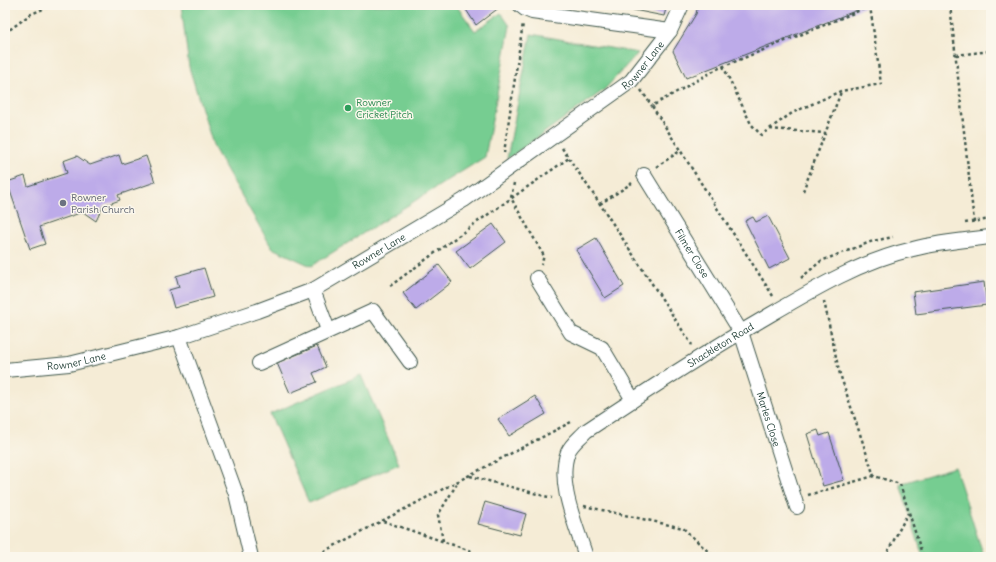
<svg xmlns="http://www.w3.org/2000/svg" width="996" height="562" font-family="Delius,sans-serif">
<rect width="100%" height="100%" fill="#fbf7ec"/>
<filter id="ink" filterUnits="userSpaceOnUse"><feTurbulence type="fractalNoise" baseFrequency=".025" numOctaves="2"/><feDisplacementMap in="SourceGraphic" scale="8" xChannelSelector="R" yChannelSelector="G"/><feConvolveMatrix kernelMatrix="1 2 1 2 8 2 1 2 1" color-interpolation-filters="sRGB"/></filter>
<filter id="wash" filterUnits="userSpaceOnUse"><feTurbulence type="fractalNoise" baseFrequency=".012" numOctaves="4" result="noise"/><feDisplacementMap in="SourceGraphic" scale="16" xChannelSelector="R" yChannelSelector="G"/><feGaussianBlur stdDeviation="0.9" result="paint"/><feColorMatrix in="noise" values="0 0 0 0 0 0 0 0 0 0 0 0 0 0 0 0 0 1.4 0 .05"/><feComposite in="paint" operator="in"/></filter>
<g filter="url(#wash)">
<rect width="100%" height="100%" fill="#f5ecd6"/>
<path fill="#76cd91" stroke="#4a8562" d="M181,5h275l19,26 26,-18 9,13 -25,131 -174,109 -39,-18 -58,-100 -25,-81z
M531,34l107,19 -34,37 -97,69z
M361,375l38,89 -90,39 -39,-89z
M955,467l29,90h-61l-23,-73z"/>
<g id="blocks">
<path fill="#bdabe9" d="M463,5h35l2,2 -24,18z
M608,5h59l-3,11z
M698,5h172l-184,73 -13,-27 23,-37z
M119,155l3,9 24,-8 9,26 -37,13 2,5 -17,6 -7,15 -13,-9 -44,15 6,17 -15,5 -23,-67 18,-6 3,10 39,-13 -4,-12 14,-5 13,9z
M768,216l22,42 -21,11 -24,-48 8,-4 3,5z
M493,224l13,18 -36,27 -14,-18z
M596,238l28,48 -19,12 -29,-48z
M439,265l13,17 -36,28 -13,-17z
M204,268l9,29 -39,11 -5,-18 10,-3 -3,-11z
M984,282l3,23 -71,9 -3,-22z
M317,346l9,21 -13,6 4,9 -27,11 -13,-30z
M535,396l11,18 -37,22 -11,-17z
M818,430l2,6 9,-3 15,47 -21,6 -16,-52z
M485,502l41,12 -6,21 -42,-11z"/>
</g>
</g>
<g filter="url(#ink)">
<use href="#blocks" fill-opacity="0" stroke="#3f574c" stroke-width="1"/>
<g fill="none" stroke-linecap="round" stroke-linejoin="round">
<defs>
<g id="minor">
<path d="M520,5l5,4 7,3 138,19"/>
<path id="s1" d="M644,175l97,157 56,175"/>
<path d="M537,278l34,55 31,15 31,52"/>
<path d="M313,290l15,40"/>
<path d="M179,337l57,157 15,63"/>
<path d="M259,363l114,-52 37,51"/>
<path id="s2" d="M5,370l64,-6 110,-27 78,-26 56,-21 151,-90 167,-119 39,-50 12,-26"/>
<path id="s3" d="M586,557c-9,-30 -30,-74 -18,-105 3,-8 13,-15 18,-21 60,-40 120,-79 182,-115 46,-27 93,-55 145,-67 26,-7 52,-9 78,-12"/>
</g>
</defs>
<use href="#minor" stroke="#3f574c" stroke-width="16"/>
<path stroke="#3f574c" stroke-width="2.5" stroke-dasharray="3 3" stroke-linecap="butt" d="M950,5l24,217
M5,33l26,-19 22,-9
M956,55l35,-4
M723,66l28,58 10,11 31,-22 49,-22 40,-7 -11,-78
M641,90l11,16
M770,129l56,4
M562,148l38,56 92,141
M504,153l19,-130
M656,167l24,-16
M514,183l-3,15 33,58 -3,9
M803,191l38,-99
M600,204l32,-21
M965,223l26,-4
M801,278l20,-17 52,-20 20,-4
M390,286l83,-61 96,-67
M773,296l-121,-190 65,-37 156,-64
M824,301l15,70 35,105
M470,476l82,22
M808,495l66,-19 26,8 23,73
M584,506l99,22 31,29
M383,521l88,30 6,6
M443,541l-5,-26 20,-33
M313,557l260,-136
M885,557l23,-44"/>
<use href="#minor" stroke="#fff" stroke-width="14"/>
</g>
</g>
<circle fill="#2e9e5b" stroke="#fbf7ec" stroke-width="1.5" cx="348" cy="108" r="4"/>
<circle fill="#6b7280" stroke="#fbf7ec" stroke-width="1.5" cx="63" cy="203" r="4"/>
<g text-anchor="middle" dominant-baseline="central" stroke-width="3" stroke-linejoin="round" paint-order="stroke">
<g font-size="10" fill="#1f3d34" stroke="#fbf7ec">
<text stroke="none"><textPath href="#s2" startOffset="720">Rowner Lane</textPath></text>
<text stroke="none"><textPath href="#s2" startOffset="396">Rowner Lane</textPath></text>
<text stroke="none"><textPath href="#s1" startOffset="92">Filmer Close</textPath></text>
<text stroke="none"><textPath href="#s3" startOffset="296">Shackleton Road</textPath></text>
<text stroke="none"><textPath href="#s2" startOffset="72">Rowner Lane</textPath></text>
<text stroke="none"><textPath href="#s1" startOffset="276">Marles Close</textPath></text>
</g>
<g font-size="10" fill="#27864d" stroke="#fbf7ec" text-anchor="start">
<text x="356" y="102">Rowner<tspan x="356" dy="12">Cricket Pitch</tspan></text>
</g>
<g font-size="10" fill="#5b616d" stroke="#fbf7ec" text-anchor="start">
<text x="71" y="197">Rowner<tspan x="71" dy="12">Parish Church</tspan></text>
</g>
</g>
<rect width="996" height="562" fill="none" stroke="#fbf7ec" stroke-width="20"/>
</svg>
